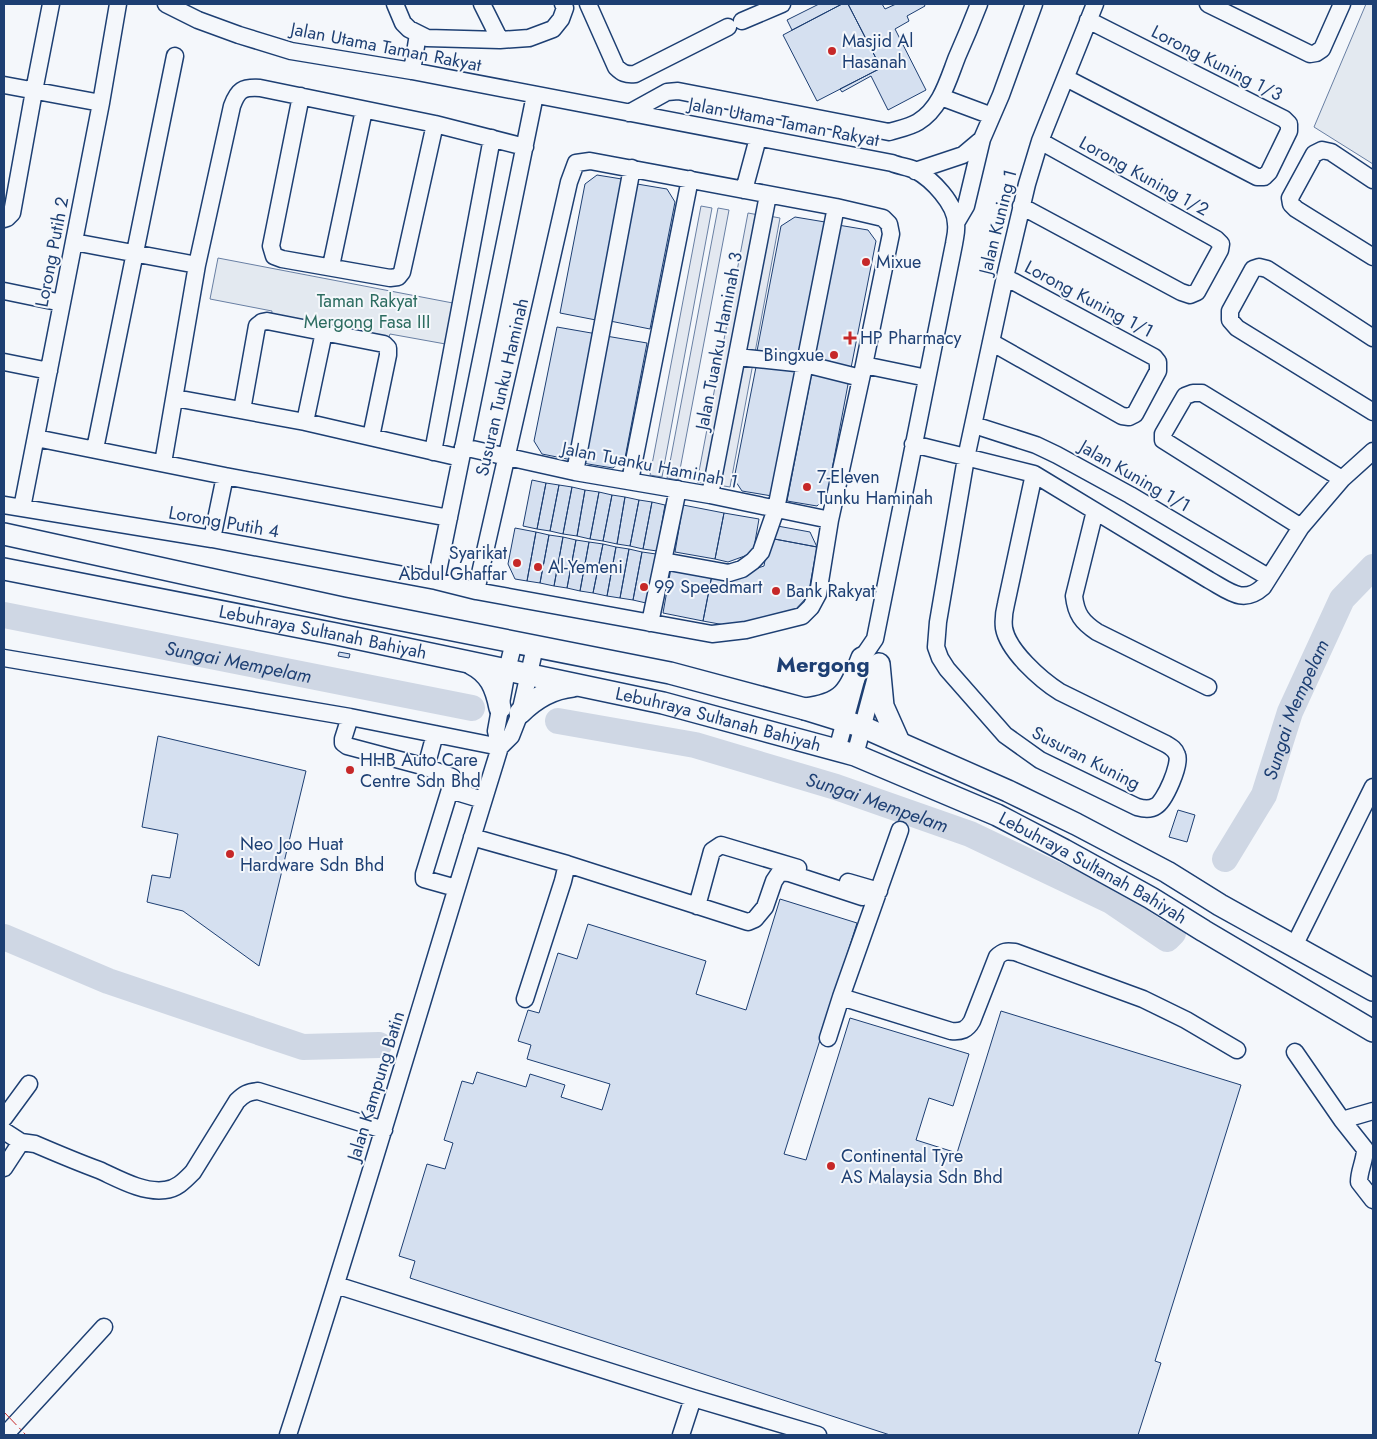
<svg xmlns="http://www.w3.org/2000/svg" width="1377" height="1439" font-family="Jost,sans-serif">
<rect width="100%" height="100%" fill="#f4f7fb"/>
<path fill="#e3e9f0" stroke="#687fa3" d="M1366,4h7v160l-59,-37z
M218,258l240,46 -7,41 -61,-11 -2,6 -117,-22 1,-7 -62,-12z"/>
<path fill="#e3e8f0" stroke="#687fa3" d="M701,206l11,2 -50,269 -12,-2z
M718,208l11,2 -51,270 -11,-2z
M748,213l11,2 -51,269 -11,-2z
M769,216l11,2 -50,269 -12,-2z"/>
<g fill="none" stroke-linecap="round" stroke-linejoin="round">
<g stroke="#cfd7e4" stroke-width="26">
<path id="s1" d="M4,615l468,93"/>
<path id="s2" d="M558,721l137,24 141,42 134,47 141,67 56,38 6,-6"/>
<path id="s3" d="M1225,859l39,-64 26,-83 52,-113 31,-32"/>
<path d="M4,937l104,44 195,66 76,-2"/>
</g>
</g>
<path fill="#d5e0f0" stroke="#1d3f73" d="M819,4h23l-50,26 -5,-10z
M842,4h6l33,64 -64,33 -34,-66z
M848,4h34l3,5 11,-5h28l1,2 -18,10 2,5 -14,8 31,61 -38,20 -17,-34 -29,16 -2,-3 41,-21z
M597,175l31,5 -27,141 -41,-8 25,-129z
M637,184l30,5 8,13 -25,127 -40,-8z
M795,217l30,5 -25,137 -43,-8 24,-125z
M838,225l30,5 8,11 -25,127 -39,-7z
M557,327l40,7 -25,126 -30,-6 -8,-13z
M606,336l41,7 -22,115 -12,10 -31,-5z
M757,362l40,7 -25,127 -30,-5 -8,-12z
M812,372l37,7 -22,117 -10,10 -30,-5z
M532,480l14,3 -9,46 -14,-3z
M546,483l13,2 -9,46 -13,-2z
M559,485l13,2 -9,47 -13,-3z
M572,487l13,3 -8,46 -14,-2z
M585,490l14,2 -9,47 -13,-3z
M599,492l13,3 -9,46 -13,-2z
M612,495l13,2 -8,47 -14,-3z
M625,497l14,3 -9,46 -13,-2z
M639,500l13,2 -9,47 -13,-3z
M652,502l13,3 -8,46 -14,-2z
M683,505l41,8 -9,46 -40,-7z
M724,513l35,6 -6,34 -25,9 -13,-3z
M772,525l38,7 7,15 -48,-9z
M515,528l21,4 -9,49 -12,-2 -7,-15z
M536,532l13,3 -9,48 -13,-2z
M549,535l14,2 -9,49 -14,-3z
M563,537l13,3 -9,48 -13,-2z
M769,538l48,9 -9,49 -14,15 -64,15 -27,-5 9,-46 15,3 37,-12z
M576,540l13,2 -9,49 -13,-3z
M589,542l14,2 -10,49 -13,-2z
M603,544l13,3 -9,49 -14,-3z
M616,547l13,2 -9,49 -13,-2z
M629,549l13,3 -9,48 -13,-2z
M642,552l14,2 -10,49 -13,-3z
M671,568l41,7 -9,46 -40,-8z
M339,652l11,2 -1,4 -11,-2z
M158,736l148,35 -47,195 -76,-55 -36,-9 5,-27 18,3 8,-44 -36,-7z
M1178,810l17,5 -8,27 -18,-5z
M780,899l77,24 -73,231 22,6 44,-142 119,36 -16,52 -24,-8 -13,42 41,13 44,-142 240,74 -86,276 6,2 -23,72h-248l-480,-157 5,-17 -16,-5 28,-92 18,5 8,-26 -9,-3 18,-59 11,3 4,-12 49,15 4,-13 35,11 -4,12 41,13 8,-26 -83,-25 4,-14 -13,-4 10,-31 11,3 19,-60 19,6 11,-35 118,37 -10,33 50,16z"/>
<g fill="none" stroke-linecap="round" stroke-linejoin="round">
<defs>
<path id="minor" d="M166,4l32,16 41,15 52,16 121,20 480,92c7,3 16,4 23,7 17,9 41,34 41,54 1,7 -1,13 -2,20l-79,395 -13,19 -25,92
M395,4l8,19 6,6 18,9 73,2 29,-2 24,-9 8,-10 4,-11 -2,-4
M482,4l18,36
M588,4l28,63c6,6 10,8 19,7l93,-47
M1208,4l102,50 6,-1 6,-4 20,-45
M742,21l40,-17
M412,71l6,-37
M1066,78l191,99h7l5,-5 20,-41v-7l-5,-5 -196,-99
M4,85l97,18
M301,96l-30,150 3,10 8,3 108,19 8,-1 4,-5 33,-148
M941,97l51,19
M629,113l38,-21 11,-1 211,41c10,-3 21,-5 29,-10 23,-14 30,-42 39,-65 8,-18 15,-35 22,-53
M915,171l48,-16 19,-16
M1373,180l-42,-28 -9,-2 -8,4 -24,44 1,6 5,5 77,48
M744,190l14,-52
M1021,206l160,86 9,3 7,-3 23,-42 1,-6 -5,-5 -176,-98
M4,219l3,-1 5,-5 22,-122 17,-87
M956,223l10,-17 16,-67 19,-44 33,-91
M74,242l123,23
M331,266l33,-156
M4,291l58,12
M1373,338l-106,-69 -8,-2 -6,2 -23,42v9l7,8 136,84
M991,342l131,74 7,1 6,-3 23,-43v-9l-4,-5 -149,-80
M737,357l68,7 56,14
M4,362l45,9
M864,365l63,13
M175,398l130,24 156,36
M242,410l15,-84 5,-4 5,-1 117,23 4,4v7l-17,82
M305,422l19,-90
M974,425l62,20 21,10 73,40 138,82
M36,438l189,38 224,42
M913,444l121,30 175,106c20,11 34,25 54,7l38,-60 41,-48 31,-28
M463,447l112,25 135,23 120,25
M95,449l80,-393
M433,452l59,-314
M163,463l34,-198 35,-159c6,-16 10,-19 28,-18l175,36 90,23
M575,472l57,-304
M1034,474l-28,130c-2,8 -3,16 -2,24 4,23 37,52 56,64l106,52c5,3 9,5 11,11 4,9 -12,46 -21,51 -6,4 -12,3 -19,1l-97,-47 -35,-25 -58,-66 -7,-11 -4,-11 2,-25 28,-164 39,-181 22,-93 13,-43 55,-137
M630,481l60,-302
M710,495l58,-300
M4,505l208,34 224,42 40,10 236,43 34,-4 56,-14 9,-9 7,-13 12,-74 34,-155 27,-131 -2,-10 -6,-6 -47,-11 -246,-46 -14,2 -7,19 -93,409
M22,508l79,-405 17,-99
M1095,511l-21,85c2,18 8,26 23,36l111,55
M1301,527l-138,-87v-6l22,-38 8,-3h9l140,86
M212,539l13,-63
M663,561l66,12 13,-4 11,-8 8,-9 15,-43 60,-302
M436,581l99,-486
M650,623l28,-134
M4,658l346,59 150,30
M350,717l-7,22v4l4,3 79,21 26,10v6l-28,91v5l32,9
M500,747l-4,-16 11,-61 7,-28
M855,755l22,-82
M426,767l9,-33
M450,790l33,10
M472,837l95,27 -4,17 -38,118
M567,864l181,58 7,-3 10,-12 9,-26 6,-9 9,1 73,24
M848,882l31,9
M697,906l15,-55 9,-6 77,23
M1294,946l79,-159
M841,997l110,34c10,1 16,-1 21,-10l25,-64c6,-6 9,-6 18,-5l128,47 43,21 51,30
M828,1038l13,-41 59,-167
M1295,1052l47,68 23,29c0,12 -6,21 -6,33l14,18
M4,1118l25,-34
M1342,1120l31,-9
M4,1131l17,11 14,2c21,9 42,18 64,26 20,9 44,23 66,20 12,-1 20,-10 28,-18l44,-71c7,-7 11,-9 21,-10l126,39
M4,1168l17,-26
M336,1285l357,113 125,37
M5,1435l99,-108
M288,1435c74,-228 141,-459 212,-688l11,-11 9,-23 15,-66
M681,1435l12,-37"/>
<g id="major">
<path d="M4,534l338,74 328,65 135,36 58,18 145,64 68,33 91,48 53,33 153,85"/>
<path id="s4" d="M4,569l332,65 327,69 192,52 142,60 67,35 87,48 53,33 169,100"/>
<path d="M472,664c18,9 24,24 28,44"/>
<path d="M879,664l4,42 16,36"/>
<path d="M805,709c39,-5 44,-17 57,-51"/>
<path d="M520,713c15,-15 32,-25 53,-27"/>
</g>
</defs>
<use href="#minor" stroke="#1d3f73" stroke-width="19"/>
<use href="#major" stroke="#1d3f73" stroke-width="24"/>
<use href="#minor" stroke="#f4f7fb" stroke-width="16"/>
<use href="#major" stroke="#f4f7fb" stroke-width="21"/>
<path stroke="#c62828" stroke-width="1" stroke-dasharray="18 4 2.5 4" stroke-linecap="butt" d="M4,1412l22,23"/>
</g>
<g fill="#c62828" stroke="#f4f7fb" stroke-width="2">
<circle cx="832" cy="51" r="5"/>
<circle cx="866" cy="262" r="5"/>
<path d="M847.5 330.5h5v5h5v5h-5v5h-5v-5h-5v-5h5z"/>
<circle cx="834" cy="355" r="5"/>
<circle cx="807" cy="487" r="5"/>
<circle cx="517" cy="563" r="5"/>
<circle cx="538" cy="567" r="5"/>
<circle cx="644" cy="587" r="5"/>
<circle cx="776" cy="591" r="5"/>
<circle cx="350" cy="770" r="5"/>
<circle cx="230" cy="854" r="5"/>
<circle cx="831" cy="1166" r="5"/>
</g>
<g text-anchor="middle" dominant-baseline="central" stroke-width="4" stroke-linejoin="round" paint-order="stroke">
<g font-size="18" fill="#1d3f73" stroke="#f4f7fb" text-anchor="start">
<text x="842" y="41">Masjid Al<tspan x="842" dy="21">Hasanah</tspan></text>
<text x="876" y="262">Mixue</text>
<text x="860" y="338">HP Pharmacy</text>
<text x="824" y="355" text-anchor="end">Bingxue</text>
<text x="817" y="477">7-Eleven<tspan x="817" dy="21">Tunku Haminah</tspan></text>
<text x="507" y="553" text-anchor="end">Syarikat<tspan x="507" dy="21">Abdul Ghaffar</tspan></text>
<text x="548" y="567">Al-Yemeni</text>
<text x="654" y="587">99 Speedmart</text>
<text x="786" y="591">Bank Rakyat</text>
<text x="360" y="760">HHB Auto Care<tspan x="360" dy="21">Centre Sdn Bhd</tspan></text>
<text x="240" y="844">Neo Joo Huat<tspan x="240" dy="21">Hardware Sdn Bhd</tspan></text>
<text x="841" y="1156">Continental Tyre<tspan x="841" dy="21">AS Malaysia Sdn Bhd</tspan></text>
</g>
<g font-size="18" fill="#1d3f73" stroke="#f4f7fb">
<text transform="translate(386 47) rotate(11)">Jalan Utama Taman Rakyat</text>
<text transform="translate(1217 63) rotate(27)">Lorong Kuning 1/3</text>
<text transform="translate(784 122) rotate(11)">Jalan Utama Taman Rakyat</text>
<text transform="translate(1144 176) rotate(29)">Lorong Kuning 1/2</text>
<text transform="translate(998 222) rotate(-76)">Jalan Kuning 1</text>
<text transform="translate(52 252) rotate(-79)">Lorong Putih 2</text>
<text transform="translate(1089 299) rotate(28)">Lorong Kuning 1/1</text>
<text transform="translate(719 341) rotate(-79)">Jalan Tuanku Haminah 3</text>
<text transform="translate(502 387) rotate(-77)">Susuran Tunku Haminah</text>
<text transform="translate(650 465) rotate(11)">Jalan Tuanku Haminah 1</text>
<text transform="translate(1135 476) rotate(30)">Jalan Kuning 1/1</text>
<text transform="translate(224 522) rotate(10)">Lorong Putih 4</text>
<text stroke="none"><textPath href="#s4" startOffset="325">Lebuhraya Sultanah Bahiyah</textPath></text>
<text stroke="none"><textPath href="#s4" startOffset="730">Lebuhraya Sultanah Bahiyah</textPath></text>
<text transform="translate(1086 758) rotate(27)">Susuran Kuning</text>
<text stroke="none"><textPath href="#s4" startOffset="1135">Lebuhraya Sultanah Bahiyah</textPath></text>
<text transform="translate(376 1086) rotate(-73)">Jalan Kampung Batin</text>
</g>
<g font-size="18" fill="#2c6c60" stroke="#f4f7fb">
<text x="367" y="301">Taman Rakyat<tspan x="367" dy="21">Mergong Fasa III</tspan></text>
</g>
<g font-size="19" font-style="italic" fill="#1d3f73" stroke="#f4f7fb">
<text stroke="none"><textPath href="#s1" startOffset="239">Sungai Mempelam</textPath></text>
<text stroke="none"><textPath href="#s3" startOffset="166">Sungai Mempelam</textPath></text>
<text stroke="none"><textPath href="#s2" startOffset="330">Sungai Mempelam</textPath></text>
</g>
<g font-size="22" font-weight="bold" fill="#1d3f73" stroke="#f4f7fb">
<text x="823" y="664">Mergong</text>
</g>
</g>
<rect width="1377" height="1439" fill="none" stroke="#1d3f73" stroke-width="10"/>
</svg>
